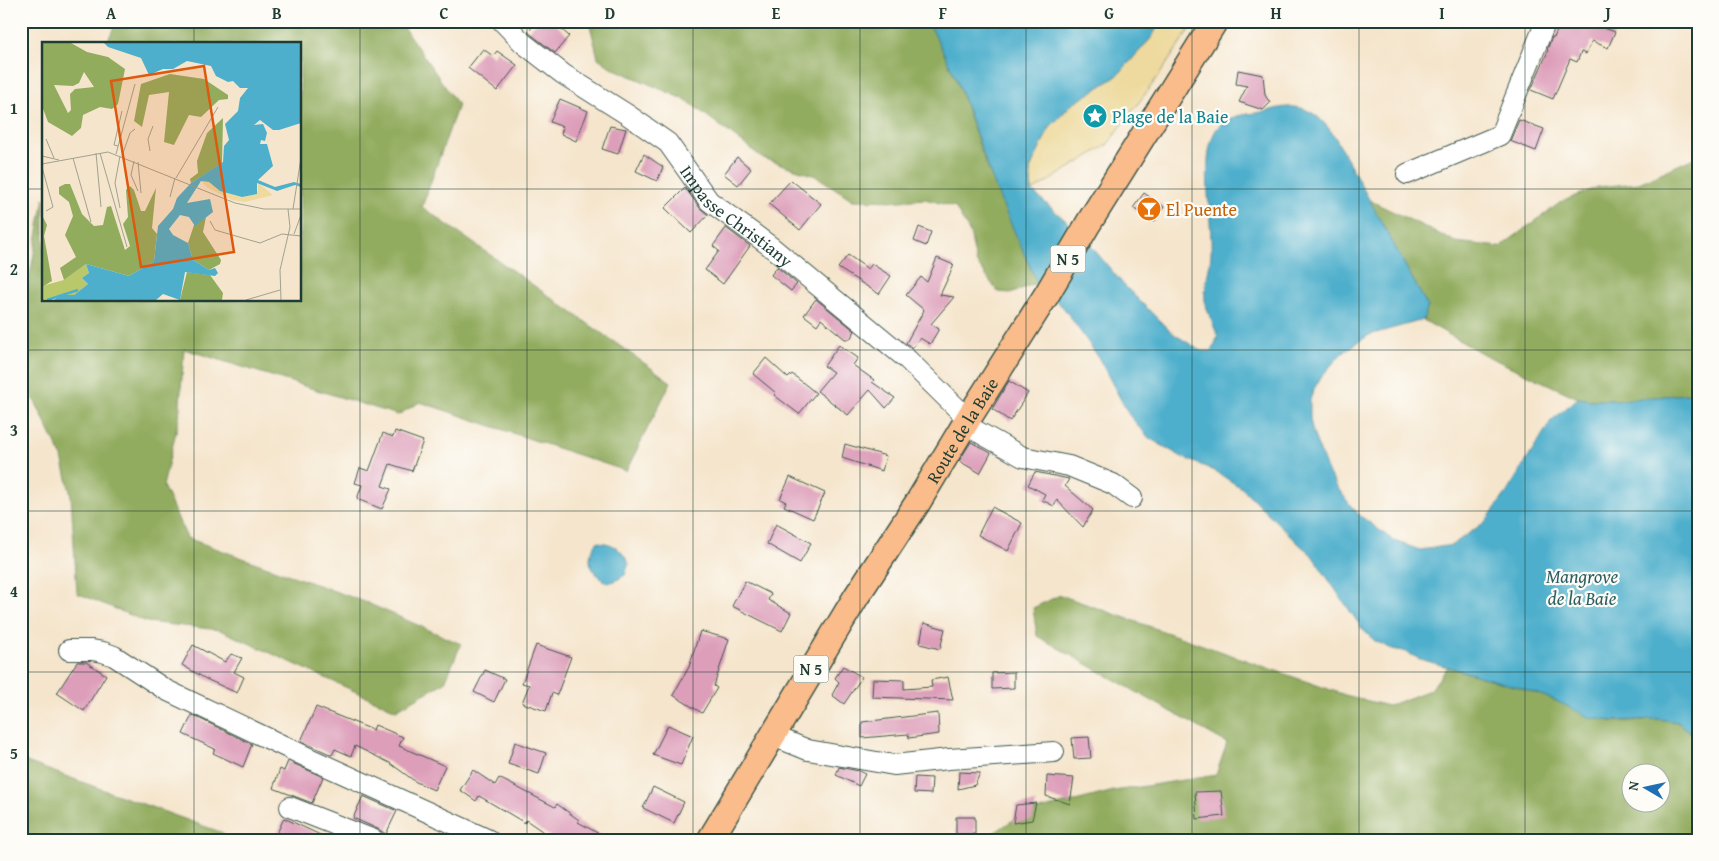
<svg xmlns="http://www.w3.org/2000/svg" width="1719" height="861" font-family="'Gentium Book Plus',serif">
<rect width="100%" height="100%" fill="#fdfcf7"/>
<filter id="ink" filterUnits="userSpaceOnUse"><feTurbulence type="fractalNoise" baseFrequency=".02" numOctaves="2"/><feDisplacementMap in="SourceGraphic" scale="10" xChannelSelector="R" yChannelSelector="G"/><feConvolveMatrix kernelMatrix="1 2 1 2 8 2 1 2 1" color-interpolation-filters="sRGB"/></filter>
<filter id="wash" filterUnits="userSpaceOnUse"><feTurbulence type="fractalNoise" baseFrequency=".0096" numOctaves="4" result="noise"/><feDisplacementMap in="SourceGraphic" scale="20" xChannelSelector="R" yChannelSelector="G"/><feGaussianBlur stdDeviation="1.12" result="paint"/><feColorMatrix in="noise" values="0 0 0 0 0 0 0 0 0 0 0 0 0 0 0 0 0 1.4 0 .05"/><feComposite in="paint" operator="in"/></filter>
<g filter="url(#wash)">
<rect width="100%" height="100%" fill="#f5e5cc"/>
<path fill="#92ac5e" stroke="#587449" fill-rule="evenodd" d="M117,21h282l59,84 -36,102 249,175 -45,89 -206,-69 -22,13 -214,-66 -5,70 -16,67 24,52 178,64 96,42 -16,38 -49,28 -176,-80 -73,-8 -70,-29 -6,-97 -9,-39 -31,-64 -9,-73 22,-122v102h256v-256h-194z
M589,21h339l28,57 28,81 53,124 -27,10 -12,-1 -22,-30 -6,-29 -15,-26 -30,-8 -25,2 -47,-1 -37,-24 -53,-18 -77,-58 -74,-32 -14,-10z
M1698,156v237l-77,7h-29l-14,-2 -93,-43 -62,-35 5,-13 -59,-107 87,42 44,5 61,-45 37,-15 41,-4z
M1060,595l285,100 43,11 42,-16 18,-23c34,11 70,18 103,32 21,8 38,20 61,22 35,3 66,-16 86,23v96h-715l38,-25 93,-24 102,-16 11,-32 -190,-107 -4,-28zM1632,774h30v30h-30z
M21,760l202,73 4,7h-206z"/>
<path fill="#eeda9e" stroke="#868c69" d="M1160,21h35l-35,53 -53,71 -75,46 -2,-22 20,-42 21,-22 46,-29 35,-39z"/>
<path fill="#4dafcc" stroke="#367680" d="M928,21h232l-8,16 -35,39 -46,29 -21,22 -20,42 2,22 49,43 42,50 48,48 30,19h11l6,-15c-5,-12 -11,-24 -13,-36 -1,-13 5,-32 6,-46 2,-32 -13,-102 7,-127 13,-15 36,-12 53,-17 31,-9 47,2 64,27l93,170 -5,13 -54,15 -18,12 -10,7 -20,23 -7,12 -4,11v19l3,14 15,39 9,15 14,19 7,8 36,27 26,9 32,-5 33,-23 22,-30 44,-71 27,-23 14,2h29l77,-7v351l-6,-11 -14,-11 -20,-3 -45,2 -22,-3 -39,-19 -31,-11 -101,-29 -17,-8 -11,-2 -17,-8 -12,-11 -52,-76 -11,-9 -57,-56 -28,-18 -33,-14 -33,-19 -20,-23 -32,-60 -34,-48 -19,-16 -7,-8 -40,-91 -41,-114z
M597,542c17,1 23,6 32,21l-4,12 -10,6 -8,2c-17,-13 -23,-22 -10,-41z"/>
<g id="blocks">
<path fill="#dd9eba" d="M537,21h15l17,15 -14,17 -27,-21z
M1561,21h40l-2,5 16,6 -7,16 -16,-7 -6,13 -5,-2 -4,10 -7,-3 -17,40 -22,-9 17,-39 -1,-1 5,-13 2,1z
M483,49l10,7 4,-5 20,14 -20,26 -29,-23z
M1238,70l25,5 2,20 5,8 -7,7 -24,-8 8,-16 -11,-2z
M560,99l28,12 -12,30 -15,-7 2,-7 -13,-5z
M1519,120l25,9 -8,22 -26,-10z
M610,126l16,3 -8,25 -16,-5z
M644,154l19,13 -6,14 -21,-10z
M737,157l14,12 -13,16 -14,-11z
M791,180l30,24 -21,26 -31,-26z
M685,188l15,20 8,7 -17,18 -26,-25z
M1144,193l20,14 -10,15 -21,-14z
M919,227l12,5 -5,14 -12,-5z
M726,228l24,18 -27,38 -18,-14 14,-19 -6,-5z
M848,255l20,14 4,-5 19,12 -12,18 -41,-26z
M937,258l17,7 -14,30 14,2 -23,27 8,5 -9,15 -10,-6 -8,10 -6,-5 18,-33 -18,-15 15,-18 6,5z
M777,267l20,17 -6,7 -20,-16z
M816,299l39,32 -5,8h-5l-24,-20 -4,6 -13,-10z
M839,345l19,13 -5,7 21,15 -2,2 23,16 -9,10 -16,-18 -22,25 -31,-24 16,-19 -9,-6z
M766,358l22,20 4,-4 24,19 -17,21 -25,-19 2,-2 -23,-19z
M1009,381l19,12 -18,28 -18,-12z
M395,431l28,10 -11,30 -22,-7 -8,22 9,3 -9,20 -25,-10 5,-14 -7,-2 5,-15 9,3 14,-38 10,4z
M971,442l20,11 -11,20 -21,-12z
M845,444l41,12 -4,15 -40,-13z
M1035,472l34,7 -4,7 28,24 -10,17 -26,-27 -3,6 -12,-6 3,-6 -17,-9z
M790,477l35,16 -12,26 -29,-13 2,-4 -6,-3z
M992,507l30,16 -14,28 -30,-16z
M776,524l35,19 -11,20 -33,-19z
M745,581l26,13 -3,6 23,13 -9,18 -50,-25z
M924,623l21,6 -5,20 -20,-5z
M700,631l29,8 -15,47 3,2 -15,25 -29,-18 16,-28z
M193,645l32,17 6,-8 11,4 -8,14 10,5 -7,16 -31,-14 -24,-14z
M536,645l35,12 -14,38 -5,-2 -6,18 -24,-8 7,-18 -7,-2z
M77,662h9l20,13 -22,36 -27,-18z
M843,666l19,11 -18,27 -12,-9 7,-13 -4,-4z
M485,670l20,9 -11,23 -20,-10z
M1014,672v16l-22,1v-16z
M948,677l5,23 -81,-3 1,-18 31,1v9l28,-2 -1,-7z
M316,707l57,23 2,-5 28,12 -4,9 46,20 -11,24 -18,-8 -26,-19 -35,-17 -4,10 -16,-7 -3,6 -31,-14z
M938,713l1,21 -30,4 -1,-4 -46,4v-16z
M192,715l60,29 -9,23 -30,-14 2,-4 -32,-15z
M668,725l25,11 -12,29 -28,-10z
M1089,737l2,21 -17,1 -2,-21z
M515,742l31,11 -7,21 -31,-10z
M288,761l35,16 -11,26 -39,-15 7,-19 4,2z
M839,767l20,4 6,3 -6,12 -23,-11z
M473,770l22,15 4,-7 56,29 2,-3 22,16 -1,2 32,18h-55l-29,-20 -1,3 -46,-27 -3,5 -16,-11z
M959,772l21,1 -5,12 -17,4z
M1047,776l27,2 -4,26 -24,-8z
M915,777l17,1 -1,16 -17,-1z
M653,787l31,15 -10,21 -31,-15z
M1221,791l3,25 -27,3 -2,-27z
M363,796l34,15 -11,23 -8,-5 -25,-11z
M1036,803l-4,17 -19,3 3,-18z
M956,817h19v17h-19z
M284,818l47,22h-57z"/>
</g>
</g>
<g filter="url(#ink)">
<use href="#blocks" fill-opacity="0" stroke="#3f564b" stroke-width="1"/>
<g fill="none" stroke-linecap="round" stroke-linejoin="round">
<defs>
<g id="minor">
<path id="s1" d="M502,21l21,22 40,31 65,41 40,28 41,58 61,45 138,114 60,59"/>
<path d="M1407,174l93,-39 46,-114"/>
<path d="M964,424l59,33 46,9 44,18 19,14"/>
<path d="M69,650h23l11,2 11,4 52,34 145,69 178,81"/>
<path d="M771,735l37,15 86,15 55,-6 105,-7"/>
<path d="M290,807l84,33"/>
</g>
<g id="major">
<path id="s2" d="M710,840l146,-243 62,-95 50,-83 79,-125 41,-70 127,-203"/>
</g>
</defs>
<use href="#minor" stroke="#3f564b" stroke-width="22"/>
<use href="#major" stroke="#3f564b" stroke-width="28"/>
<use href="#minor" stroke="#fff" stroke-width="20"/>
<use href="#major" stroke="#f9bc8a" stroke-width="25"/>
</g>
</g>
<path fill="none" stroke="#1f3d34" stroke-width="1" stroke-opacity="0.55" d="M194,21v23M360,21v819M527,21v819M693,21v819M860,21v819M1026,21v819M1192,21v819M1359,21v819M1525,21v819M21,189h23M300,189h1398M194,300v540M21,350h1677M21,511h1677M21,672h1677"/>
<defs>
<symbol id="sight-disc" viewBox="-11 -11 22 22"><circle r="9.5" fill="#0f9aa8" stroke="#fdfcf7"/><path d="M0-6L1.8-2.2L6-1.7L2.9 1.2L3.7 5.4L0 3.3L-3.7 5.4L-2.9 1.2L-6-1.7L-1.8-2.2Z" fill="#fff"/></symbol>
<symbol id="bar-disc" viewBox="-11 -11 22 22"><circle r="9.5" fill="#e8710a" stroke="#fdfcf7"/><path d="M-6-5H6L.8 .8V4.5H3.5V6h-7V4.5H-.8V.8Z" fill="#fff"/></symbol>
</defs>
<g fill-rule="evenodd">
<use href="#sight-disc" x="1081" y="102" width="28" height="28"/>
<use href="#bar-disc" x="1135" y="195" width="28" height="28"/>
</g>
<g text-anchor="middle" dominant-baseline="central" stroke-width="4.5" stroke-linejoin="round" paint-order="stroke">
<g fill="#fdfcf7" stroke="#62766e" stroke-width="1">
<rect x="1050.5" y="245.5" width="35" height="27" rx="4"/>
<rect x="793.5" y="655.5" width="35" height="27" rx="4"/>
</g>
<g font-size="16" font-weight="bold" fill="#1f3d34">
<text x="1068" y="259">N 5</text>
<text x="811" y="669">N 5</text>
</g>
<g font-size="18" fill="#0d838f" stroke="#fdfcf7" text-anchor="start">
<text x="1112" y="116">Plage de la Baie</text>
</g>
<g font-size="18" fill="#c56008" stroke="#fdfcf7" text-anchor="start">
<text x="1166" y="209">El Puente</text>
</g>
<g font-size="18" fill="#1f3d34" stroke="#fdfcf7">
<text stroke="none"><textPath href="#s1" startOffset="308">Impasse Christiany</textPath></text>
<text stroke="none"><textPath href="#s2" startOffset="481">Route de la Baie</textPath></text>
</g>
<g font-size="19" font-style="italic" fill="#2d5f62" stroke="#fdfcf7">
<text x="1582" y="576">Mangrove<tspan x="1582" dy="22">de la Baie</tspan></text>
</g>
</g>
<g transform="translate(42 42)">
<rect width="259" height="259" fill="#f5e5cc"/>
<path d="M44,222l3,9 -7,5 6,6 -14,11 -32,5v-14l22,-6z" fill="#b8c86a"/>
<path d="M0,1h29l16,9 21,5 17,12 -7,35 -6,5 -12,-2 -17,8 -2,13 -9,8 -24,-14 -6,-16zM42,30l10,15 -19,2 -5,5 1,16 -3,3 -14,-28 19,1 6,-3zM128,32l34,5 24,16v4l-9,1 -18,17 -12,-2 -15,30 -10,-3 5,-50 -20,3 -7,32 -8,-6 7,-37zM181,76l-1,45 -31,20 -1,-4 8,-6 -1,-12 10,-28zM23,142h5l12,30 12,12 9,-1 4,-18 4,-1 14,44 5,-4 -7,-22 5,-7 -2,-27 4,-4 4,4 7,21h4l11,-23 -4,40 5,6 -3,27 -25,15 -43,-12 -22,16 -4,-12 16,-11 -11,-22 8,-19 -4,-14 -10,-8v-7zM0,173l5,10 -3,11 8,45 -10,6zM164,175l-3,15 18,28 -1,4 -11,6 -16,-10 -5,-17 6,-18zM145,230l23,3 13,18 -1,7h-42z" fill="#92ac5e" fill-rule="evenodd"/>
<path d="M159,139l8,1 11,9 22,6 16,-6v-8l15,12 -28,7 -13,-2 -24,-12z" fill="#eeda9e"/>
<path d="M62,1h197v80l-22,7h-6l-13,-10 -6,5 9,-1 4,9 -2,8 -4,-1 -1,4h7l6,22 -15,14 17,7 19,-5 7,2v3l-6,-2 -18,6 -20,-8v11l-15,3 -22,-6 -11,-9 -8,-1 -14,22 23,-4 3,13 -18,14 -6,-9 -9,-2 -11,14 4,6 15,8 5,17 16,10 6,-2 3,5 -3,3 -30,-4 -5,28 -17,-6 -7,6h-102l7,-5h13l14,-11 -6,-6 7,-5 -3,-9 43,12 25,-15 4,-35 15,-17 4,-11 14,-15 32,-21 1,-16 5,-6 -4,-16 13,-13 2,-13 8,-10h-8l-7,-7 -5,1 -12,-6 -5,-10 -24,-5 -14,8h-10l-14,6 -8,-17 -33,-11z" fill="#4dafcc"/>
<path fill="none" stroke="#4dafcc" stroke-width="2.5" d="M5,258l31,-10"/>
<path fill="none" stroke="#9fa28f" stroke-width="1" d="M4,97l8,19M76,104l-4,-1 8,-34M108,109l-2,-12 5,-13M54,111l5,54M58,111l27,94M74,112l19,-70M0,114l17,4M78,114l-5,27 5,25M80,114l8,-23 5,-4M31,116l18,64M92,119l-3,14 7,16M96,120l3,31M0,122l66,-12 127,51 29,6h37M0,125l11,40 -7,4M134,136l42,-71M128,155l5,-19M251,167l8,-51M168,179l5,9 45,13 22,-9 19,2M252,192l7,-19M204,258l34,-10M239,258l-1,-30 10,-43 -2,-18"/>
<path fill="#de580e" fill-opacity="0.15" stroke="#de580e" stroke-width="2.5" d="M162,24l30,186 -93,15 -30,-186z"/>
<rect width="259" height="259" fill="none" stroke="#1f3d34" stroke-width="2.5"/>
</g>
<rect width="1719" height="861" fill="none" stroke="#fdfcf7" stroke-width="55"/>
<g transform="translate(1646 788) rotate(279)"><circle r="24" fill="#fdfcf7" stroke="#a4b0a9"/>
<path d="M0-4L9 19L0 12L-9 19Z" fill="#1f6fb2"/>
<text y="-8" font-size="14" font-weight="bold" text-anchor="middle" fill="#1f3d34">N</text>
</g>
<rect x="28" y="28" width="1664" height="806" fill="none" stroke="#1f3d34" stroke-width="2"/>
<g font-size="16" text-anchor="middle" font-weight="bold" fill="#1f3d34">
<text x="111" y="19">A</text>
<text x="277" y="19">B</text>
<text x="444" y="19">C</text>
<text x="610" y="19">D</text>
<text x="776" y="19">E</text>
<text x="943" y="19">F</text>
<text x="1109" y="19">G</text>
<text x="1276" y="19">H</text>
<text x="1442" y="19">I</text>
<text x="1608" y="19">J</text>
<text x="14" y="114">1</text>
<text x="14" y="275">2</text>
<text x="14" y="436">3</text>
<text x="14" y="597">4</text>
<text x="14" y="759">5</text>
</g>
</svg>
